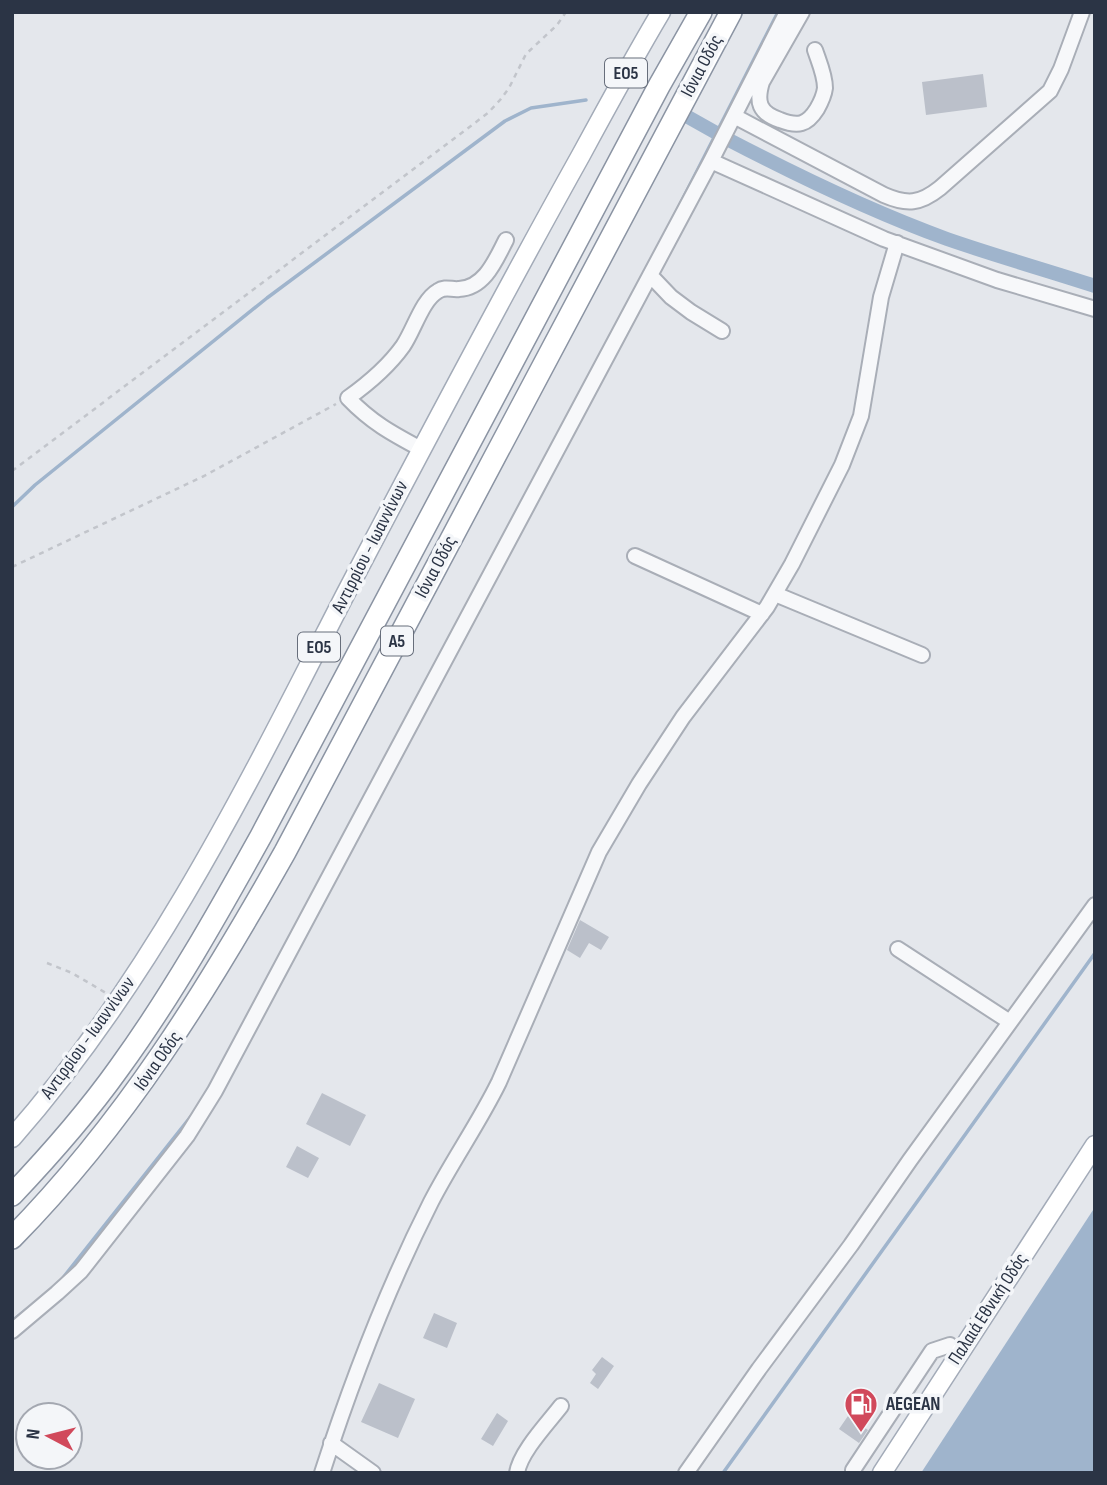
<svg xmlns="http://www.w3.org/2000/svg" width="1107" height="1485" font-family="'Sofia Sans Condensed',sans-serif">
<rect width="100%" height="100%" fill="#e4e7ec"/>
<path fill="#9fb4cc" d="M1095,1207v266h-174z"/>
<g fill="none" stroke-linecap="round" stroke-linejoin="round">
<path stroke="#9fb4cc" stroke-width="3.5" d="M672,220l106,-208
M12,507l23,-22 232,-187 238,-177 26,-13 55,-8
M247,1017l46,-86
M62,1279l130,-164
M12,1321l15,-12
M723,1473l372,-520"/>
<path stroke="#9fb4cc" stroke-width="14" d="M688,117l32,18
M729,140c71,37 143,72 218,99 49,17 99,31 148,47"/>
</g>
<path fill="#bbc0ca" d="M983,74l4,33 -61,8 -4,-33z
M580,920l29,17 -8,13 -12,-7 -9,15 -13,-8z
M322,1093l44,22 -16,31 -44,-22z
M297,1146l22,12 -11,20 -22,-11z
M434,1313l23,10 -10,25 -24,-10z
M602,1357l12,9 -16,23 -8,-6 6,-9 -4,-4z
M379,1383l36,16 -17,39 -37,-16z
M497,1413l11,8 -15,25 -12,-7z
M848,1416l20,14 -9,13 -20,-14z"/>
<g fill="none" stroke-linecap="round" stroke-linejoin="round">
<defs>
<path id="minor" d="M802,12l-40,70c-6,20 -3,31 18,38 18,7 27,5 37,-11 4,-7 7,-13 8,-21 0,-13 -6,-26 -10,-38
M734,116l150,79c23,10 36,9 56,-7l110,-97 11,-22 21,-57
M711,161l173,78 113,41 98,29
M650,275l21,22 20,15 31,19
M421,449c-30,-16 -50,-27 -73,-51 21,-15 40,-31 55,-52 11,-16 19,-46 35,-55 7,-5 14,-1 21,-2 26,-1 37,-30 47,-49
M635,556l127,58
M775,594l147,61
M898,949l112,73
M12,1331l45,-38 24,-22 106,-135 28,-45 496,-930 76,-149
M331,1443l42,30
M322,1473c30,-93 65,-184 109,-271 21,-41 48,-79 68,-120l100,-230 40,-68 44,-67 84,-110 25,-43 50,-99 19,-49 20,-119 16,-54
M517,1473c3,-21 31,-50 44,-67
M686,1473l73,-104 92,-124 59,-85 185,-255
M854,1473l-1,-3 79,-119 18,-6"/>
<path id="major" d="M12,1138c142,-161 237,-356 334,-545 77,-147 154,-293 235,-438 26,-48 52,-96 80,-143
M882,1473l213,-328"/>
<path id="highway" d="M12,1195c38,-40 75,-82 107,-127 53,-73 98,-153 142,-232l398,-750 42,-74
M12,1238c114,-116 194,-246 273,-386l446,-840"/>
</defs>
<use href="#minor" stroke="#a9aeb7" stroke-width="18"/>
<use href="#major" stroke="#a3abb8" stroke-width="21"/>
<use href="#highway" stroke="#8b94a3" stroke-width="24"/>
<path stroke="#c2c5cb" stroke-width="2.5" stroke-dasharray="5 5" stroke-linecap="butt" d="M12,13v-1
M12,471l476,-358 12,-13 9,-12 17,-34 31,-29 9,-13
M12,567l192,-91 132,-72
M47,963l25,10 34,20"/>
<use href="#minor" stroke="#f7f8fa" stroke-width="14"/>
<use href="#major" stroke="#fff" stroke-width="18"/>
<use href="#highway" stroke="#fff" stroke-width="21"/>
</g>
<defs>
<symbol id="fuel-pin" viewBox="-11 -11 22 30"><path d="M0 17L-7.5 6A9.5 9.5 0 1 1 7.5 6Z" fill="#d1495b" stroke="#f4f6f9"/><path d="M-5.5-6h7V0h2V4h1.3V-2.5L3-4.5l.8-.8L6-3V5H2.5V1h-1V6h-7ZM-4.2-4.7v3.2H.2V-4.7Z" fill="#fff"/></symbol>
</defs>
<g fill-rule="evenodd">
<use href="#fuel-pin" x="842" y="1385" width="38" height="52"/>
</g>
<g text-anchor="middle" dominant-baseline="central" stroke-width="7" stroke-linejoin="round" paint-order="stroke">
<g fill="#f4f6f9" stroke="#676e7b" stroke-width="2">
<rect x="605" y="58.5" width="42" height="29" rx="5"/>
<rect x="381" y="626.5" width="32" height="29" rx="5"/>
<rect x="298" y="632.5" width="42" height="29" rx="5"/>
</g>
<g font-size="18" font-weight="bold" fill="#2b3445">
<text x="626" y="73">ΕΟ5</text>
<text x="397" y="641">Α5</text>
<text x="319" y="647">ΕΟ5</text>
</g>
<g font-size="19" fill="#2b3445" stroke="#f4f6f9">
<text transform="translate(702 66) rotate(-62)">Ιόνια Οδός</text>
<text transform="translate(370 547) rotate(-63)">Αντιρρίου - Ιωαννίνων</text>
<text transform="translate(436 567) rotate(-62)">Ιόνια Οδός</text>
<text transform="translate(88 1038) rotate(-54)">Αντιρρίου - Ιωαννίνων</text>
<text transform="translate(158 1061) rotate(-55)">Ιόνια Οδός</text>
<text transform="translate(988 1309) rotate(-57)">Παλαιά Εθνική Οδός</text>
</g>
<g font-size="19" font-weight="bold" fill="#2b3445" stroke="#f4f6f9" text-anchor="start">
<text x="886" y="1404">AEGEAN</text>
</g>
</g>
<rect width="1107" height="1485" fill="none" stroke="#2b3445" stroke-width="28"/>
<g transform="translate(49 1436) rotate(277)"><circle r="33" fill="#f4f6f9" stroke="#a4a8b1" stroke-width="2"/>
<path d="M0-5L12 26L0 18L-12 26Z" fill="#d1495b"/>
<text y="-10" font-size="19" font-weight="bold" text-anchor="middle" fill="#2b3445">N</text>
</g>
</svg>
